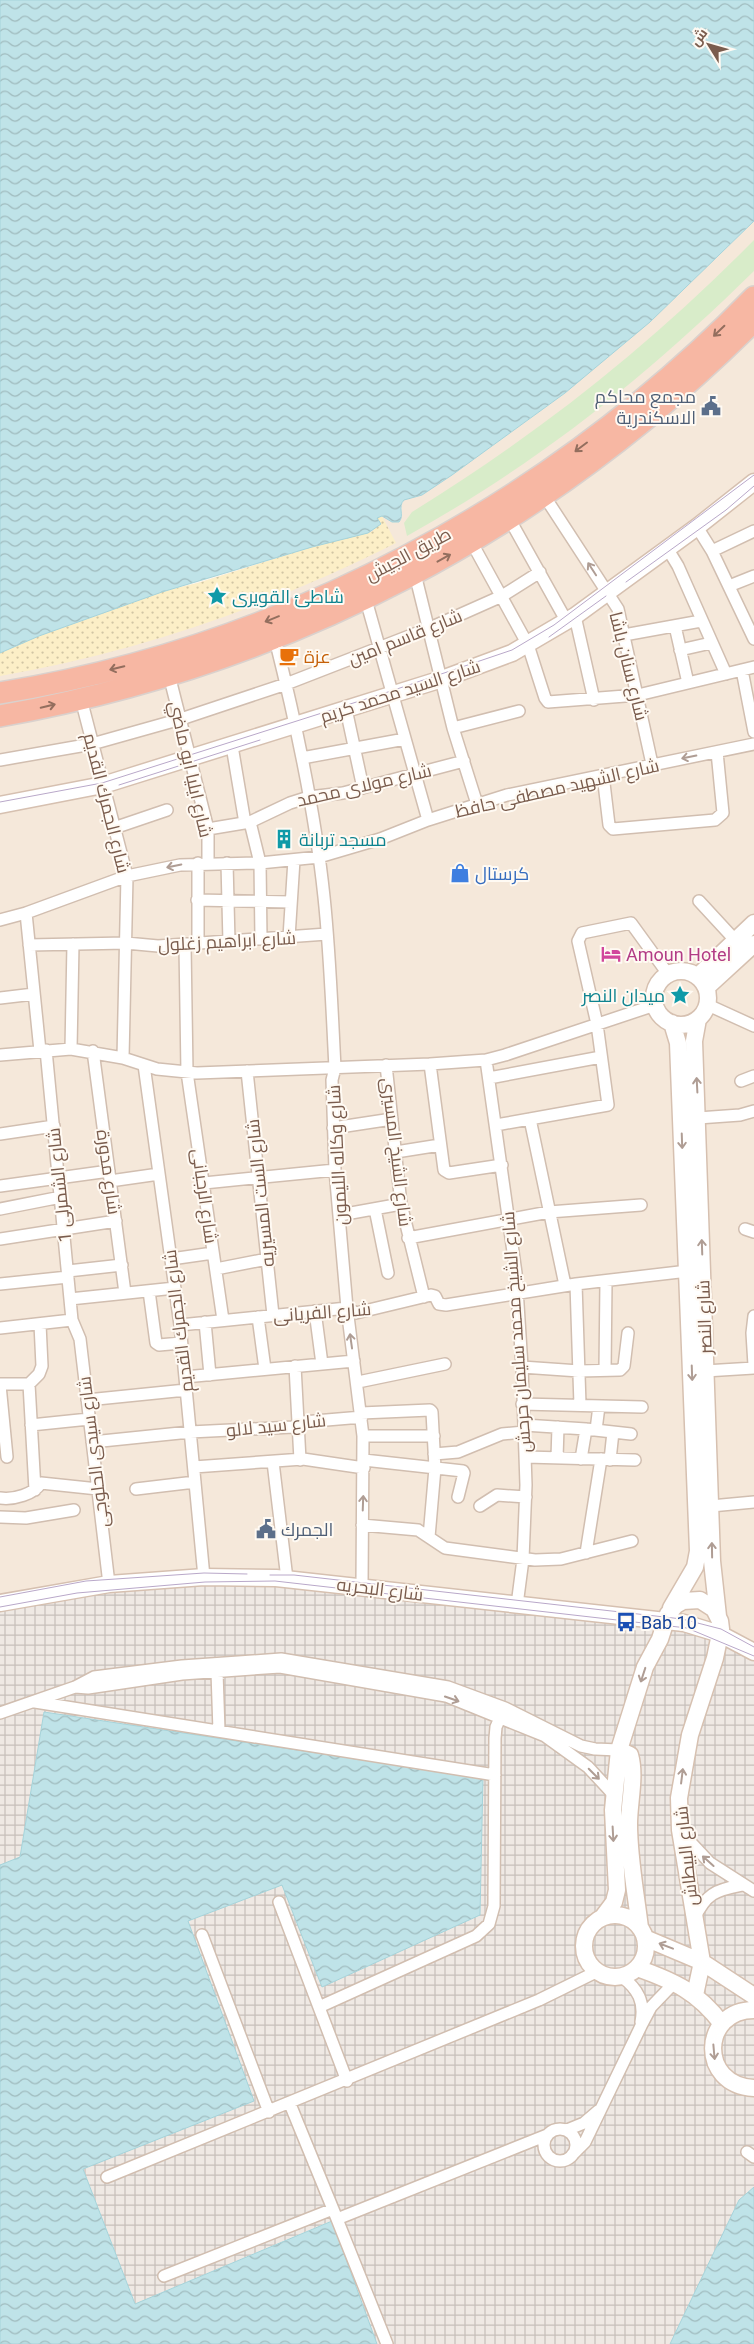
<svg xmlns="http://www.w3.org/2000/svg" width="754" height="2344" font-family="Roboto,Cairo,sans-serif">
<defs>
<pattern id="industrial-grid" width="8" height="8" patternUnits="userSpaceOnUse" patternTransform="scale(1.25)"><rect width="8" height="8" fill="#efe9e4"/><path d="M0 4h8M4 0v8" fill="none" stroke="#c7c0bb"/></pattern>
<pattern id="sand-dots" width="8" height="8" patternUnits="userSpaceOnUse" patternTransform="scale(1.25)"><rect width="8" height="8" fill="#fcefc7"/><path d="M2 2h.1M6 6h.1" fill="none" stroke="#d1c5a4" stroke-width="1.8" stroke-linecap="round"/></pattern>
<pattern id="water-waves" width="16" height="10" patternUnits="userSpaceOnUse" patternTransform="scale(1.25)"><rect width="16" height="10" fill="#bfe3e8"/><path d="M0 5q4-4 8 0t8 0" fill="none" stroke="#a0bbbe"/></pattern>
</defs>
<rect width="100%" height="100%" fill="#fdf6ec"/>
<path fill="#f5e8da" d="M754,221v1429l-233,-48 -179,-26 -134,-7 -208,30v-946l39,-17 123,-44 36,-9 76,-24 108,-43 10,6h7l3,-6 -1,-11 3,-5 18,-5 30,-20 113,-82 85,-72z"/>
<path fill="url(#industrial-grid)" d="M208,1569l475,51 71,30v537l-15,13 -69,144h-293l-46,-123 -196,83 -52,-135 170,-68 -65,-180 94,-36 40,102 158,-72 3,-137 -439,-66 -24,146 -20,7v-266l156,-27z"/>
<path fill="url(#sand-dots)" d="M382,516l14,27c-128,64 -255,108 -396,133v-23l39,-17 129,-46 30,-7 114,-36 56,-14 5,-2 4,-13z"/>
<path fill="#d8ecc9" d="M754,240v31c-109,107 -213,190 -347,265l-3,-13 8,-11c125,-77 239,-167 342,-272z"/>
<path fill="url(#water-waves)" stroke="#a5d3da" d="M0,0h754v221l-104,101 -85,71 -113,82 -30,20 -18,5c-7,7 1,15 -5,22h-7l-10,-6 -5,2 4,6 -13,9 -56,14 -150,45 -123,44 -39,17z
M44,1712l439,66 -3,137 -158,72 -40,-102 -94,36 66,180 -171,68 52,135 197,-83 45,123h-377v-479l20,-8z
M754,2187v157h-84l69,-144z"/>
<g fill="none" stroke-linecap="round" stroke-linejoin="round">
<defs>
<path id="street" d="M545,497l73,112 34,155
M510,520l57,102
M697,527l15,24 42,88
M472,543l56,102 17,53 3,4 90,-7 116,-28
M667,548l11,18 48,108
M712,551l42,-20
M415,574l38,154 24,76
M729,586l25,-10
M366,600l62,220
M575,616l19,84
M675,626l13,57
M624,635l77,-14
M275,639c21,84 40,171 49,258 6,56 8,114 11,171l-3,12 3,90 12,138 16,128 -1,150
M680,650l31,-7
M742,670l12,62
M169,675l39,154v34
M81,699l46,177 -4,182
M346,709l17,79
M453,728l66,-17
M232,746l13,77
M302,758l103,-19
M0,760l92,-16 89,-25 105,-35 144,-56 72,-32 38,-24
M603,775l6,50 4,4 102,-9 8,-7 -6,-61
M250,822l10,41 1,76
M114,828l53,-18
M208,829l42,-7 40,-19 19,-6 34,-4 121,-32
M198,863v81
M227,863l2,79
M197,900l94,2
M699,901l36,39
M26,913l14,138
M0,920l26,-7 101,-37 53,-11 80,-2 59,-6 61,-18 48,-19 79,-25 247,-51
M289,937l5,-77
M29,945l97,-2 32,3 169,-12
M185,945l2,127 36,248
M0,998l34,-4
M708,1005l46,21
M71,1049l2,-105
M46,1050l26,270 8,19 29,245
M93,1051l32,242
M0,1055l71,-6 52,9 34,11 40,4 233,-9 56,-4 19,-5 150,-50
M486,1060l30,213 6,94 4,118 -3,74 -6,46
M430,1064l14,106 5,3 53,-8
M144,1065l36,260 24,252
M386,1065l15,139 23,93
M247,1071l26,244
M489,1078l112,-21
M741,1081l13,-5
M698,1118l42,-3 14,-4
M530,1119l35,166
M496,1125l112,-20 -11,-81 -19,-83 4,-8 49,-10 37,51
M333,1128l59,-9
M0,1134l54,-8
M396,1152l44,-7
M110,1181l49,-7
M204,1183l131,-13
M0,1186l109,-15
M0,1209l61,-12
M375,1209l13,64
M340,1215l61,-11
M745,1229l9,3
M408,1238l141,-26 92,-7
M0,1239l116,-18
M171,1259l42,-6
M216,1269l51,-10
M68,1271l54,-6
M0,1284l68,-7
M576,1284l4,121
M149,1291l7,52 3,2 22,-2
M70,1299l105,-11
M315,1311l7,53
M754,1316l-2,17 2,32
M258,1317l7,52
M205,1322l5,53
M180,1325l167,-17 9,5 75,-18 4,1 4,8 7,1 130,-21 112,-13
M0,1328l72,-8
M295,1366l5,94
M522,1367l57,4 41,-1 4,-4 4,-33
M605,1370l1,-88
M705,1371l49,-3
M185,1377l169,-16
M358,1382l87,-18
M0,1384h29
M0,1385l7,72
M87,1400l99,-10
M522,1404l120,3
M361,1413l69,-3 2,2 3,56 -6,69
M31,1425l58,-6
M524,1425l62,4 45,5
M596,1430l3,-24
M363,1436h71
M92,1442l98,-10 103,-5 10,-5 59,-5
M434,1454l24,-2 44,-18 22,-2
M526,1457l109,3
M557,1458l1,-31
M581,1459l5,-30
M364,1460l99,11 1,2 -6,24
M610,1460l3,-28
M273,1462l14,117
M194,1467l109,-8 61,9
M136,1489l59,-7
M35,1490l-6,-106 10,-10 3,-8 -2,-42
M0,1498c14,2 34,-4 41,-15l57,6
M480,1506l17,-11 29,2
M711,1506l43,-4
M0,1517l26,1 48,-8
M362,1525l56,5 27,18 90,12 26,-1 71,-18
M586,1553l15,-94
M217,1672l2,59
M75,1687l13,1 94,-14 98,-7 166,29 99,40 43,31 25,27
M35,1702l460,73
M0,1713l75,-26 19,-10 88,-11 99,-7 167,28 57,21 76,38 14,3 24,1
M681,1832l29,31 44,28
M279,1902l68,179
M694,1919c12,-25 21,-29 48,-34
M202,1935l67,177
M622,1977c16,12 23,25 19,45
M319,2007l157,-71 13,-12 5,-18 1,-168 1,-11 7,-16
M290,2104l47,115 210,-84
M544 2145a16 16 0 1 1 32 0a16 16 0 1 1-32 0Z
M567,2130l17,-7 14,-12
M747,2152l7,5
M572,2155l13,-13 56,-116 10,-19 24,-25
M107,2177l432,-177 57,-28
M337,2219l50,125
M164,2276l169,-67"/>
<path id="secondary" d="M0,805l103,-20 339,-106 70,-26 63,-37 122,-89 57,-45
M654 998a27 27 0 1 1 54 0a27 27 0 1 1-54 0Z
M698,976l56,-53
M707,987l47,-43
M698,1019l-4,22 18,520 6,55
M0,1603l109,-19 95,-7 72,1 408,45 36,11 34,18
M671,1608l24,-41 3,-16 -20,-508 -6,-20
M619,1750l11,5c6,21 -1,47 -1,69 0,35 7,70 11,104
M584 1946a31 31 0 1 1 62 0a31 31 0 1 1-62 0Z
M602,1918l12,-16 3,-12 -4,-80 6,-60 26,-83 15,-28 8,-25 8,-9 7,-4 17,-1 14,9 6,12 1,8 -6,29 -25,77 -11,63 1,32 22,132 -7,33
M645,1938l57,24 52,34
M637,1968c37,13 61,24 85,56
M754,2010c-53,0 -56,75 0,78"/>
<path id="highway" d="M0,693c285,-46 552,-189 754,-396
M0,716c290,-52 546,-187 754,-395"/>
</defs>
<use href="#street" stroke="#d1beb0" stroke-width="14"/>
<use href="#secondary" stroke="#d6c0b0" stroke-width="19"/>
<use href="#highway" stroke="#dad1cd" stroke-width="24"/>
<use href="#street" stroke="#fff" stroke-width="11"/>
<use href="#secondary" stroke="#fff" stroke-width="16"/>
<use href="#highway" stroke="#f7b7a3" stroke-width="21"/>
<path stroke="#b9a8c9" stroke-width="1" d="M626,582l100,-72 28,-24
M549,637l57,-41
M119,785l141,-45
M0,802l102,-19 289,-92 121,-41 42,-25 200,-150
M270,1575h24l388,44 39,10 33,18
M0,1597l86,-16 118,-8 43,1
M0,1607l77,-14 128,-11 70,-1 412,47 67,28"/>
</g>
<defs><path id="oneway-shaft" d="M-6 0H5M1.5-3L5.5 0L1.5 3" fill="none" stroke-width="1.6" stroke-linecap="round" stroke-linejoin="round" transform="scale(1.25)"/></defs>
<g stroke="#936e5e">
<use href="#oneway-shaft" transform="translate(719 331) rotate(136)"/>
<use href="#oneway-shaft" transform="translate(581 447) rotate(143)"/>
<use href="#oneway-shaft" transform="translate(444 558) rotate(-29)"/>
<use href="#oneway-shaft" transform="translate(272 619) rotate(158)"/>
<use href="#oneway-shaft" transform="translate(117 668) rotate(167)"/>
<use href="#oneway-shaft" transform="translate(48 706) rotate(-13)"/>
</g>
<g stroke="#af9d94">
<use href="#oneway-shaft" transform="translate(592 569) rotate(-123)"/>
<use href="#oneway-shaft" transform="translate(689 757) rotate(169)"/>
<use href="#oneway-shaft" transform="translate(174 866) rotate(168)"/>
<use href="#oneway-shaft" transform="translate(697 1085) rotate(-93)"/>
<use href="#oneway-shaft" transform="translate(682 1141) rotate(88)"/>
<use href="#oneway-shaft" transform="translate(702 1247) rotate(-92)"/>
<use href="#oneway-shaft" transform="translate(351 1341) rotate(-98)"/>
<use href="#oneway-shaft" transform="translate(692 1373) rotate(88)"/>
<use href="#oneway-shaft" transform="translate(363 1503) rotate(-88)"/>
<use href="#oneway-shaft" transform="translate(712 1550) rotate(-91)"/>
<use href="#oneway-shaft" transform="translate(643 1675) rotate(108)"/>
<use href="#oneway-shaft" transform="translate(452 1699) rotate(19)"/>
<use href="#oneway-shaft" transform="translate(594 1774) rotate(45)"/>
<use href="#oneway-shaft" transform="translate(682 1776) rotate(-83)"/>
<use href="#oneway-shaft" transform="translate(613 1834) rotate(87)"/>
<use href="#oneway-shaft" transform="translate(708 1861) rotate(-138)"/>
<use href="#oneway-shaft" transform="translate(666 1946) rotate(-159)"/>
<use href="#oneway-shaft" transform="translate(714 2052) rotate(85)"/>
</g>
<defs>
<symbol id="civic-bare" viewBox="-9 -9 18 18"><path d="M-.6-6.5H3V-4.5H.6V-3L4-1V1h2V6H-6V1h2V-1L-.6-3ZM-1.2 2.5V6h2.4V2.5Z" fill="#5c6f8a" stroke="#fffaf3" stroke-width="2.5" paint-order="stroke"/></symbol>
<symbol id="sight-bare" viewBox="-9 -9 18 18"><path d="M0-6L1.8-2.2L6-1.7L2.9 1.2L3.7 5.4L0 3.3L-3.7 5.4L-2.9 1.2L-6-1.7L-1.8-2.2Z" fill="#0f9aa8" stroke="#fffaf3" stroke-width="2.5" paint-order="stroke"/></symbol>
<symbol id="cafe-bare" viewBox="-9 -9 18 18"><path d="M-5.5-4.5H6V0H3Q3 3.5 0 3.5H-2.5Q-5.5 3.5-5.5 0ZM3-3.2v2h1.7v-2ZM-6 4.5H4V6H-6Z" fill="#e8710a" stroke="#fffaf3" stroke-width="2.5" paint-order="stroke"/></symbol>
<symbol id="building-bare" viewBox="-9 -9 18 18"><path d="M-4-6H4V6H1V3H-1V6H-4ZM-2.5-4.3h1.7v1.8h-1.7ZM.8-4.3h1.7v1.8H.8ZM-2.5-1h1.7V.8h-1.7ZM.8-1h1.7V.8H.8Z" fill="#0f9aa8" stroke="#fffaf3" stroke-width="2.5" paint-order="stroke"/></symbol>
<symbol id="shop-bare" viewBox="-9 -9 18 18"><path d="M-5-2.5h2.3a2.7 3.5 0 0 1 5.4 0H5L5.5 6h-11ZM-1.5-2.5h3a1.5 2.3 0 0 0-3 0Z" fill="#3f7fe0" stroke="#fffaf3" stroke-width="2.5" paint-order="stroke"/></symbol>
<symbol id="hotel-bare" viewBox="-9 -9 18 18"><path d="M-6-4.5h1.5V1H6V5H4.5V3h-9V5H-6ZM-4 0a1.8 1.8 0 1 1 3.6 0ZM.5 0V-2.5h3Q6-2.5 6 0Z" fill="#d1479c" stroke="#fffaf3" stroke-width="2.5" paint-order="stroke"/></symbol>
<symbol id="bus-bare" viewBox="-9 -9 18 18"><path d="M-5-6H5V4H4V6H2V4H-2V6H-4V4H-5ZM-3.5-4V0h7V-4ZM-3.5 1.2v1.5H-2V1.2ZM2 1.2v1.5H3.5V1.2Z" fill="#1a4fb4" stroke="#fffaf3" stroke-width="2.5" paint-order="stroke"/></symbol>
</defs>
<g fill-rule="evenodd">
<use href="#civic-bare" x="697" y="392" width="28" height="28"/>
<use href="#sight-bare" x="203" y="582" width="28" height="28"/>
<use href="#cafe-bare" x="275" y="642" width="28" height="28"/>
<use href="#building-bare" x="270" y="825" width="28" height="28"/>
<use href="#shop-bare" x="446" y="859" width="28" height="28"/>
<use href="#hotel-bare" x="597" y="940" width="28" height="28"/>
<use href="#sight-bare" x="666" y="981" width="28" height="28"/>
<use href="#civic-bare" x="252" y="1515" width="28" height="28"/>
<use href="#bus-bare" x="612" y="1608" width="28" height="28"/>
</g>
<g text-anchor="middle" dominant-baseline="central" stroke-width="4" stroke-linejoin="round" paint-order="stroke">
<g font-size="18" fill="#4e5e75" stroke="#fffaf3" text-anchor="end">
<text x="696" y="396">مجمع محاكم<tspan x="696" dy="21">الاسكندرية</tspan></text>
<text x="281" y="1529" text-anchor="start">الجمرك</text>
</g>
<g font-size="18" fill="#7a5c4d" stroke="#fffaf3">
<text transform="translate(408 554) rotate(-28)">طريق الجيش</text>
<text transform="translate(405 637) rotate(-22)">شارع قاسم امين</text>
<text transform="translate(629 666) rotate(76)">شارع سنان باشا</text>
<text transform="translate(400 691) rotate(-18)">شارع السيد محمد كريم</text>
<text transform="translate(191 769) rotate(77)">شارع ايليا ابو ماضي</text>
<text transform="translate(364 785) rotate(-13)">شارع مولاى محمد</text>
<text transform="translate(557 788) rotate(-13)">شارع الشهيد مصطفى حافظ</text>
<text transform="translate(107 803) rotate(76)">شارع الجمرك القديم</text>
<text transform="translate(227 941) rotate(-3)">شارع ابراهيم زغلول</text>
<text transform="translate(397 1152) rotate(83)">شارع الشيخ المسيرى</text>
<text transform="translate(337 1155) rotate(-93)">شارع وكاله الليمون</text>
<text transform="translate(109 1172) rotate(82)">شارع مدورة</text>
<text transform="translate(59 1185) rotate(-96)">شارع الشمرلى 1</text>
<text transform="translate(260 1193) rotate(-96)">شارع الست المسيريه</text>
<text transform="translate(205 1196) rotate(82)">شارع الرجبانى</text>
<text transform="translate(322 1312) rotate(-4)">شارع الفريانى</text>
<text transform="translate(704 1317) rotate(-92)">شارع النصر</text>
<text transform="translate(178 1321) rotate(-97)">شارع الجمرك القديم</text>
<text transform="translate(516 1332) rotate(-94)">شارع الشيخ محمد سليمان حرحش</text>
<text transform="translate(276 1425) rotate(-6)">شارع سيد لالو</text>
<text transform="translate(93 1452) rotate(-97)">شارع سيدى الحلوجى</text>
<text transform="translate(380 1589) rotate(7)">شارع البحريه</text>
<text transform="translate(686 1856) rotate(-96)">شارع البيطاش</text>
</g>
<g font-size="18" fill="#0d838f" stroke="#fffaf3" text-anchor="start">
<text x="232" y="596">شاطئ القويرى</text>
<text x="299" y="839">مسجد تربانة</text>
<text x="665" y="995" text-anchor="end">ميدان النصر</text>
</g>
<g font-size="18" fill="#c56008" stroke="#fffaf3" text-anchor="start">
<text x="304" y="656">عزة</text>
</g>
<g font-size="18" fill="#366cbe" stroke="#fffaf3" text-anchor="start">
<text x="475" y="873">كرستال</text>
</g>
<g font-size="18" fill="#b23c85" stroke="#fffaf3" text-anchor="start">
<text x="626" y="954">Amoun Hotel</text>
</g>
<g font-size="18" fill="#164399" stroke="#fffaf3" text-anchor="start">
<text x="641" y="1622">Bab 10</text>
</g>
</g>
<g transform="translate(709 45) rotate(307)" stroke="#fffaf3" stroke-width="4" paint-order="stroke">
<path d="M0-4L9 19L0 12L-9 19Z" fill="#7a5c4d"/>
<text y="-8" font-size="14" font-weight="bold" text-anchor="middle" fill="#7a5c4d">ش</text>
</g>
</svg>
